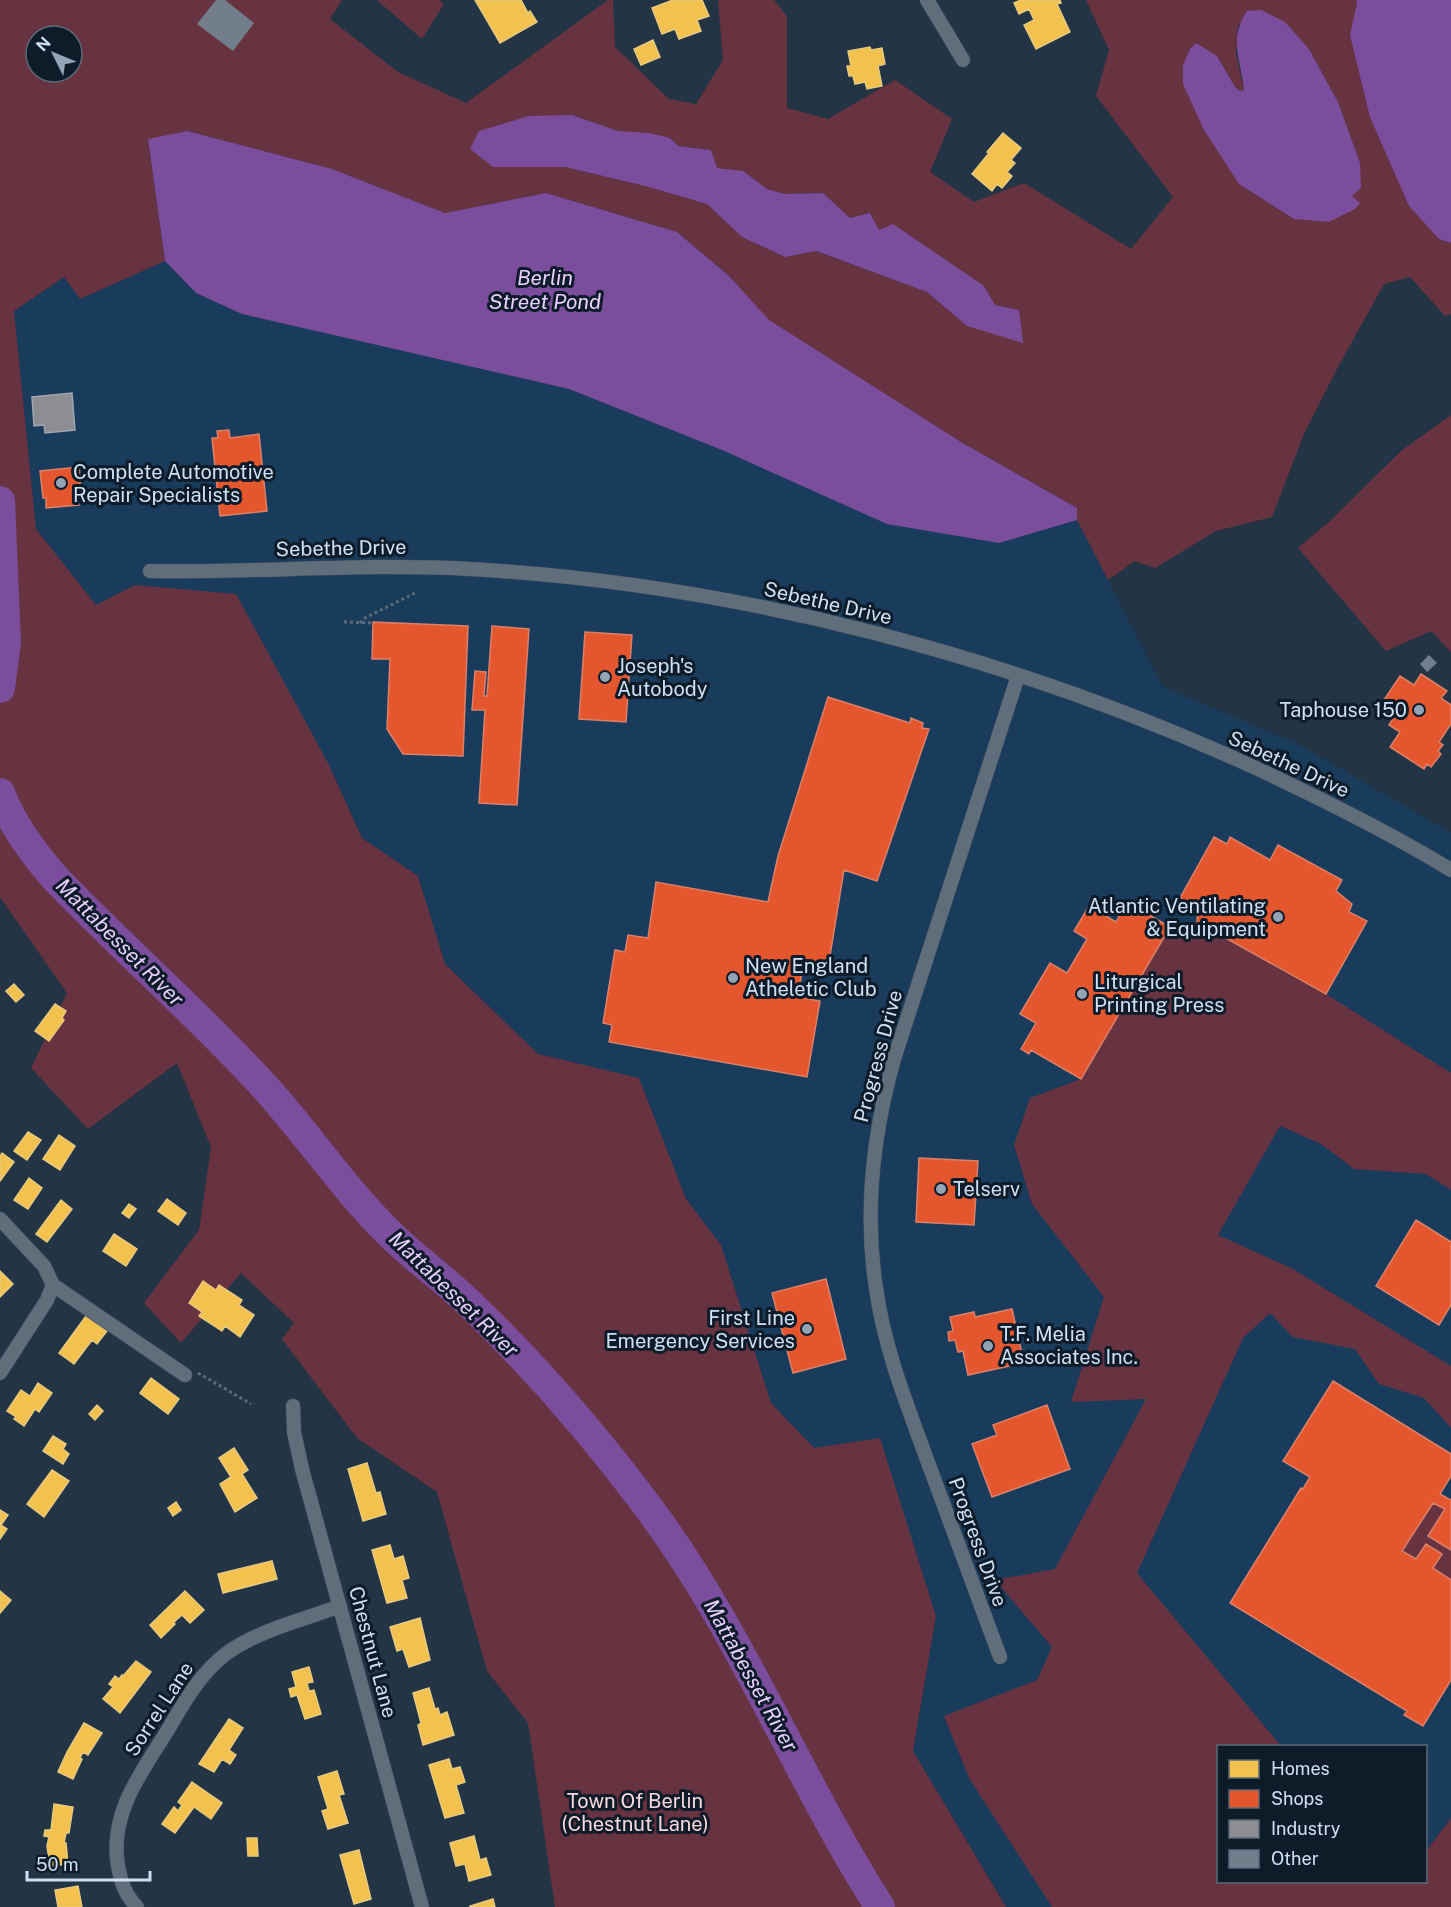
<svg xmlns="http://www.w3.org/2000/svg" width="1451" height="1907" font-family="'Public Sans',sans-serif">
<rect width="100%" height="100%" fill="#233444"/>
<path fill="#193b5c" d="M165,261l31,32 46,21 327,75 153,61 277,93 78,-23 86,167 135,57 153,89v1029l-25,13v-129h-208v136l50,25h-261l-94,-156 23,-135 -122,-167 -43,-46 -50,-158 -35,-46 -47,-120 -101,-25 -93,-90 -27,-88 -56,-38 -34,-75 -193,-178 -39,20 -60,-76 -22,-218 51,-34 15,22z"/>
<path fill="#683341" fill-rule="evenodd" d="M0,0h342l-12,19 68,53 68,31 142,-103h5l2,47 54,52 27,5 27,-44 -5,-60h56l13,16v92l41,11 67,-39 57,39 -22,53 44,30 50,-19 107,66 42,-52 -77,-101 13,-46 -23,-50h270l83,239 12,4v71l-6,2 -35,-39 -26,7 -45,81 -35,69 -32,83 -56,14 -61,37 -20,-7 -27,19 -31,-60v-12l-116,-66 -193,-122 -39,-44 -52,-44 -131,-39 -101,20 -113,-44 -145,-38 -39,9 17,121 -85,38 -16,-22 -50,34 22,218 60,76 39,-20 101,9 92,169 34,75 56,38 27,88 93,90 101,24 47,121 35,46 50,158 43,45 66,-10 56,178 -23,135 93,156h-451l-27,-184 -41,-52 -50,-179 -80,-54 -75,-99 12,-16 -53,-50 -60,70 -37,-40 55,-73 12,-83 -34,-84 -89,66 -57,-61 36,-75 -67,-96zM1238,24l71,25 29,53 22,61 -8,33 -58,23 -55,-35 -22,-128 18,31 5,4 4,-1 -8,-36zM36,36h36v36h-36zM572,115l46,16 52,7 8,8 33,4 6,18 26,4 24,17 18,5 38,-1 27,25 20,-5 9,17 105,56 11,19 24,5 -52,16 -40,-34 -112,-41 -30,6 -43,-20 -35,-33 -62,-18 -80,-19h-72z
M377,0h62l5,4 -22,35z
M1451,415v237l-20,-21 -45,20 -88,-103 32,-27 71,-70z
M1197,922l129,72 125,79v117l-25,-16 -72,-5 -33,-25 -41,-18 -62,109 75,34 158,97v62l-27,-30 -45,-14 -24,-35 -62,-12 -23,-24 -27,25 -106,235 144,173h-63v136h208v-31l25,-33v89h-399l-83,-129 -25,-62 93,-36 15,-33 -57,-67 60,-11 91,-170 -75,3 33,-105 -72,-93 -18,-59 16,-47 51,-19 89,-152z
M1433,1503l12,6 -17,27 23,14v30l-18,-12 9,-14 -15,-10 -11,15 -14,-8z"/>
<path fill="#7a4d9d" d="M1356,0h95v243l-12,-4 -30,-33 -39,-89 -20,-82 7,-32z
M1261,10l24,12 24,27 29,53 22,61 1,25 -9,8 8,7 -5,6 -26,13 -35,-3 -55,-35 -35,-54 -21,-46v-19l7,-16 6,-6 21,13 18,31 5,4 4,-1c-3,-31 -16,-50 3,-79z
M572,115l46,16 31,2 21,5 8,8 33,4 6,18 26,3 24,18 18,5 38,-1 27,25 20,-5 9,17 14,-6 91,62 11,19 24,5 4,33 -56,-17 -40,-34 -111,-41 -31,6 -43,-20 -35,-33 -62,-18 -80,-19h-72l-23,-18 9,-18 50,-15z
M187,131l145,38 113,44 101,-20 131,39 52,44 40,44 192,122 116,66v12l-78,23 -112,-19 -165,-74 -153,-61 -327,-75 -46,-21 -31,-32 -17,-122z"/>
<path fill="#f2c14e" stroke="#e7ca80" stroke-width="1.5" d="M475,0h46l7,13 2,-2 7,11 -37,21z
M673,0h29l7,16 -12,4 4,11 -22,8 -4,-10 -13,5 -10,-26z
M1021,0h39l1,3 -4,1 13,28 -34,17 -12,-24 10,-5 -5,-11 -10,5 -5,-11z
M653,40l7,17 -19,8 -7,-16z
M870,47l1,3 11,-2 3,16 -7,2 4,20 -15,3 -2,-7 -10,2 -2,-8h-4l-2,-10h4l-3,-15z
M1003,133l18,15 -10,12 4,3 -8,9 5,4 -10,12 -5,-4 -5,7 -20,-17 17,-21 -2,-1z
M14,984l10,11 -8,7 -10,-11z
M55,1004l11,7 -4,7 2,2 -15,21 -14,-10z
M28,1132l13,8 -14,20 -13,-9z
M59,1135l16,11 -15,24 -17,-11z
M2,1153l12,9 -14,19v-25z
M29,1178l13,10 -14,21 -14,-9z
M167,1199l19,14 -8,12 -20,-14z
M61,1200l11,9 -25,33 -11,-8z
M129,1204l7,5 -7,9 -7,-5z
M114,1234l23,15 -11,17 -23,-15z
M0,1271l13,13 -13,13z
M203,1281l13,9 3,-5 23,15 -3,5 15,10 -14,22 -15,-11 -3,5 -23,-15 3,-4 -13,-9z
M86,1316l21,15 -10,13 -5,-4 -18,24 -15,-11z
M151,1378l28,21 -11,15 -28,-21z
M38,1383l14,10 -13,19 -4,-3 -11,17 -10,-7 2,-2 -9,-6 14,-21 9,6z
M97,1405l6,6 -8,9 -6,-6z
M53,1436l13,8 -3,5 6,5 -6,10 -20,-13z
M234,1448l14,22 -6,4 15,24 -22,14 -15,-28 11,-7 -12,-19z
M367,1463l9,30 4,-1 6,22 -23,7 -15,-52z
M52,1470l17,11 -25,36 -17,-13z
M176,1502l5,8 -8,6 -5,-8z
M0,1510l8,5 -7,10 6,4 -7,10z
M390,1545l4,14 9,-3 6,22 -7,2 5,18 -20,5 -15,-53z
M272,1561l5,18 -54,14 -5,-19z
M0,1591l11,9 -11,13z
M185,1591l19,19 -14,13 -8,-8 -8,7 1,2 -14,14 -11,-13z
M420,1618l10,42 -21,7 -6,-18 -6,2 -7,-24z
M136,1661l15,11 -31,41 -17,-14 10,-12 -4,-3 6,-8 4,3 3,-4 1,1z
M309,1667l4,15 -6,1 2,8 5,-1 7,24 -16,5 -8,-24 -6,2 -2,-8 7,-2 -4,-15z
M429,1688l6,21 3,-1 2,7 7,-3 7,23 -31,10 -5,-20 3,-2 -8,-30z
M229,1719l14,9 -14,22 7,5 -6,9 -8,-5 -8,13 -15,-8z
M84,1723l18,10 -14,22 -5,-3 -3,6 2,1 -9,20 -15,-7 9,-20z
M449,1759l3,10 8,-2 5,15 -9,3 8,28 -19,5 -16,-53z
M337,1771l7,23 -5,1 9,28 -20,6 -6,-18 6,-2 -10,-32z
M192,1782l30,21 -11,16 -17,-12 -19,26 -13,-9 12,-17 4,4 4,-6 -4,-3z
M54,1804l19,3 -4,26h-3l-2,10h2l2,21 -18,2 -3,-20 2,-9 -5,-1 1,-6h6z
M474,1836l6,24 6,-2 5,17 -22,6 -4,-17 -9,2 -6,-23z
M247,1838h10l1,18h-10z
M359,1850l12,49 -17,5 -14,-49z
M78,1886l4,21h-24l-3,-17z
M493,1899l2,8h-24l-1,-1z"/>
<path fill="#e4572e" stroke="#dd8069" stroke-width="1.5" d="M229,430l1,8 29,-4 8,77 -47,5 -8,-78h6l-1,-7z
M79,467l2,28h-3l1,10 -33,3v-10h-3l-3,-27z
M373,622l95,4 -5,130 -60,-2 -16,-25 3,-70h-18z
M492,626l37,3 -12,176 -38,-2 6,-93h-13l3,-39 11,1 -2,24h3z
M585,632l47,3 -6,87 -47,-3z
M1421,674l26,17 -6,7 10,7v19l-12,18 4,3 -5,6 3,3 -10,13 -4,-3 -3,5 -34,-22 10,-15 -11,-7 6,-9 -15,-10 20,-30 14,9z
M828,697l82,26 1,-5 12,5 -1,5 7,1 -52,152 -33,-11 -16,98 -25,-3 -5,32 22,4 -13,76 -198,-35 3,-17 -9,-2 12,-73 10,2 3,-17 20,3 8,-56 112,20 10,-46z
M1214,837l13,7 3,-7 40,23 8,-15 64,35 -6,11 16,13 -3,8 18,9 -41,73 -129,-72 1,-14 -18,-10z
M1127,902l43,25 -89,152 -50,-29 -2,4 -8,-5 15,-26 -16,-9 30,-51 17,10 20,-34 -13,-8 15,-25 27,16z
M919,1158l59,3 -4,64 -58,-3z
M1416,1220l35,22v63l-12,20 -63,-39z
M826,1279l20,80 -53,14 -21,-80z
M1012,1309l12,54 -56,12 -5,-24 -5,1 -3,-12 -6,1 -1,-9 5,-1 -3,-14 24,-5 1,5z
M1333,1381l118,73v22l-11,18 11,6v50l-23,-14 17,-27 -12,-6 -31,48 14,8 10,-15 16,10 -9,14 18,12v100l-28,46 -19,-11 3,-4 -177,-108 71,-115 2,1 7,-12 -27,-16z
M1047,1405l23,64 -78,28 -20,-53 25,-9 -4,-10z"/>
<path fill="#8d8d92" stroke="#a0a6af" stroke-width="1.5" d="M72,393l3,37 -30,3 -1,-8 -10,1 -2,-29z"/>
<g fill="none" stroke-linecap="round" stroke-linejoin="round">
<path stroke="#7a4d9d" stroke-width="30" d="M0,501l6,141 -6,46
M0,793c12,31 33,60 55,85 68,71 142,135 208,207 44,48 80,103 126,148 26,26 58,48 85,75 61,59 120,127 171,195 95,125 151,273 235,404"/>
</g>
<path fill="#737e8d" d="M216,0h9l29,23 -21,28 -36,-27z
M1429,655l8,8 -10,9 -7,-8z"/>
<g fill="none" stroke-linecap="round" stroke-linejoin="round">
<defs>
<path id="street" d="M927,0l36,60
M150,571c107,2 213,-8 320,-2 269,15 544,88 788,200 66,31 131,63 193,101
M0,1219l44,47 9,19 132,90
M0,1373l47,-73 6,-15
M293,1406l1,26 8,37 120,438
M1000,1657c-25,-66 -49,-133 -74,-200 -20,-55 -42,-110 -50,-169 -12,-77 -3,-154 18,-229l124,-383
M137,1907c-12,-12 -16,-25 -19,-41 -9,-51 22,-92 48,-133 17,-29 33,-59 61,-80 32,-23 76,-33 113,-47"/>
</defs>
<use href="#street" stroke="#424f5c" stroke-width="15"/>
<path stroke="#5e6a77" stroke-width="3" stroke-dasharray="3 3" stroke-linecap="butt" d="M344,622l29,1
M360,623l3,-4 52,-26
M198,1373l53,31"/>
<use href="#street" stroke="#606e7b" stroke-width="14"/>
</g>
<g fill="#92a4b6" stroke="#0e1b28" stroke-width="2">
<circle cx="61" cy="483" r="6"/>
<circle cx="605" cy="677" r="6"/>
<circle cx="1419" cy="710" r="6"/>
<circle cx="1278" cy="917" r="6"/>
<circle cx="733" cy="978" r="6"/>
<circle cx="1082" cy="994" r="6"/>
<circle cx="941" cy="1189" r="6"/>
<circle cx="807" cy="1329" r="6"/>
<circle cx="988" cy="1346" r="6"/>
</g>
<g text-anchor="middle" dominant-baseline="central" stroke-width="6" stroke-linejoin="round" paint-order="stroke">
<g font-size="20" fill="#cee0f3" stroke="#0e1b28" text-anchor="start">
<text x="73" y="472">Complete Automotive<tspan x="73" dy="23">Repair Specialists</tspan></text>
<text x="617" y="666">Joseph's<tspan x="617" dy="23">Autobody</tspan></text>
<text x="1407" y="710" text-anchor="end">Taphouse 150</text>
<text x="1266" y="906" text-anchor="end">Atlantic Ventilating<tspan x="1266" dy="23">&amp; Equipment</tspan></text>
<text x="745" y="966">New England<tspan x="745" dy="23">Atheletic Club</tspan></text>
<text x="1094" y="982">Liturgical<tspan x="1094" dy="23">Printing Press</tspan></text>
<text x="953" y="1189">Telserv</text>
<text x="795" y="1318" text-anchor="end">First Line<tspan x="795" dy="23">Emergency Services</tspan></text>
<text x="1000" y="1334">T.F. Melia<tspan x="1000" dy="23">Associates Inc.</tspan></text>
</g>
<g font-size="20" fill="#cee0f3" stroke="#0e1b28">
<text transform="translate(341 548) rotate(-1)">Sebethe Drive</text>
<text transform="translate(828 603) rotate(13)">Sebethe Drive</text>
<text transform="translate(1289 764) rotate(25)">Sebethe Drive</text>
<text transform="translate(878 1056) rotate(-75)">Progress Drive</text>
<text transform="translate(978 1542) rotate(70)">Progress Drive</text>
<text transform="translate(373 1652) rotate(75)">Chestnut Lane</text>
<text transform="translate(159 1709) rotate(-57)">Sorrel Lane</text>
</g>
<g font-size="20" fill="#f7d8dc" stroke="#0e1b28">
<text x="635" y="1801">Town Of Berlin<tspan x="635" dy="23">(Chestnut Lane)</tspan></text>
</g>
<g font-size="21" font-style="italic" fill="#e8cffd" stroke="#0e1b28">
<text x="545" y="277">Berlin<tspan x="545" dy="24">Street Pond</tspan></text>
<text transform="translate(120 942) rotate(45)">Mattabesset River</text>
<text transform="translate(454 1294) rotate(44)">Mattabesset River</text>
<text transform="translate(751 1675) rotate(61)">Mattabesset River</text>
</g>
</g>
<rect x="1217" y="1745" width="210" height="138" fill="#0e1b28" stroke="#5b6a79" stroke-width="1.5"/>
<rect x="1229" y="1760" width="30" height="18" fill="#f2c14e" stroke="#5b6a79" stroke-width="1.5"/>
<text x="1271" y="1775" font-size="18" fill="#cee0f3">Homes</text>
<rect x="1229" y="1790" width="30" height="18" fill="#e4572e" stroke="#5b6a79" stroke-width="1.5"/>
<text x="1271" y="1805" font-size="18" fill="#cee0f3">Shops</text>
<rect x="1229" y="1820" width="30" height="18" fill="#8d8d92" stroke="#5b6a79" stroke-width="1.5"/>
<text x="1271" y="1835" font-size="18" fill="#cee0f3">Industry</text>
<rect x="1229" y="1850" width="30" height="18" fill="#737e8d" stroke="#5b6a79" stroke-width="1.5"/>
<text x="1271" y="1865" font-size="18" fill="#cee0f3">Other</text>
<g transform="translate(54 54) rotate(313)"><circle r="28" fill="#0e1b28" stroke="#5b6a79" stroke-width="1.5"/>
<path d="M0-4.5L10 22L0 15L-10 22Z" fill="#92a4b6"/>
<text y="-9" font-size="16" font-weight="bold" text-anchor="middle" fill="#cee0f3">N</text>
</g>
<path d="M27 1871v9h123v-9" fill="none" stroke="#cee0f3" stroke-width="3"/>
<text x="36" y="1871" font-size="18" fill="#cee0f3" stroke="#0e1b28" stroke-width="4.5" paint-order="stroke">50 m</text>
</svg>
